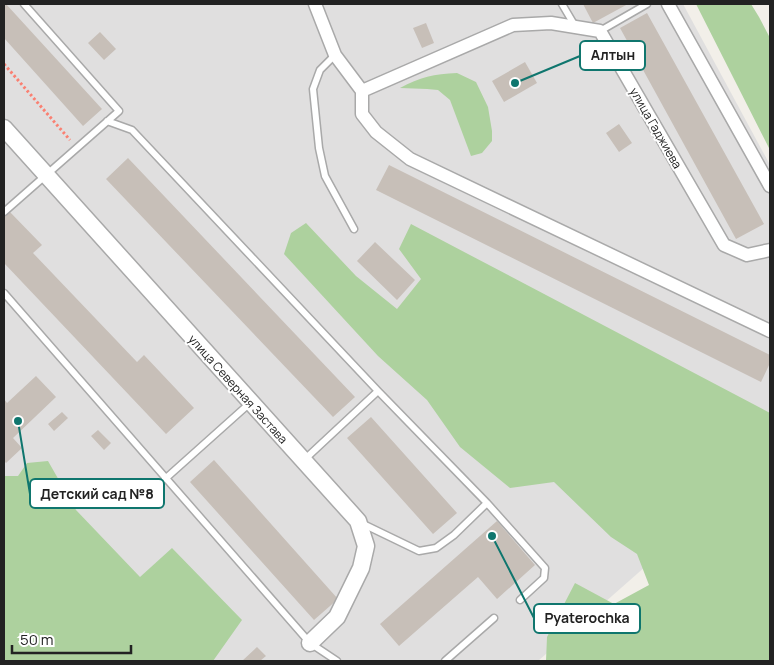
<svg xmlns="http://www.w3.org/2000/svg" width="774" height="665" font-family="Manrope,sans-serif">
<rect width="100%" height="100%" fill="#f2efe9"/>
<path fill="#e0dfdf" d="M4,4h679l87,161v292l-232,204h-332l-202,-151z"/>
<path fill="#add19e" d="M696,4h55l8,13 11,21v112z
M457,73l19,9 12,25 4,24v10l-10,12 -11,3 -21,-56 -12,-10 -11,-1 -27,-1c20,-11 34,-14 57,-15z
M306,223l50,53 41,33 24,-30 -22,-30 12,-25 359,189v248h-224l1,-24 28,-54 39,21 35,-19 -12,-31 -26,-17 -57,-55 -44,6 -50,-41 -33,-47 -49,-44 -94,-102 7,-21z
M48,461l28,49 64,67 32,-29 70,72 -29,41h-209v-185h14l9,-13z"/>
<path fill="#c7bfb8" d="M4,4h2l96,105 -19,17 -79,-88z
M583,4h45l-35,19z
M647,13l117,211 -28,15 -116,-211z
M426,23l8,20 -12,5 -9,-20z
M100,32l16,17 -12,11 -16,-17z
M525,62l12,21 -33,19 -12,-21z
M619,124l13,19 -13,9 -13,-19z
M128,158l227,239 -22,20 -227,-238z
M389,165l381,190v8l-9,19 -385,-192z
M9,211l33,34 -9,8 104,109 7,-7 50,53 -28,26 -162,-171v-50l1,2z
M375,242l40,38 -18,20 -40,-39z
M36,376l20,21 -43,41 9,10 -16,15 -2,-2v-62l3,4z
M62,412l6,6 -14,13 -6,-7z
M371,417l86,96 -24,21 -86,-96z
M98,430l13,13 -7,7 -13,-14z
M214,460l124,139 -24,21 -124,-138z
M141,479l13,13 -7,7 -13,-14z
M497,521l38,44 -38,34 -19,-22 -79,69 -19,-22z
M257,647l9,9 -6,5h-18z"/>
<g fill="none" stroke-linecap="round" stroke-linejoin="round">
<defs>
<path id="service" d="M562,4l13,22
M600,31l47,-27
M335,55l-15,15 -7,19 6,59 6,28 29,53
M107,121l25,9 246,261 109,112
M4,212l115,-101 -95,-107
M4,293l306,350 27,18
M304,460l74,-69
M165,479l85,-76
M361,523l58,28 17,-3 18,-13 33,-32 58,65 -1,10 -24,22
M445,661l49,-43"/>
<path id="minor" d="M315,4l20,51 27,36v23l14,18 34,27 360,172
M668,4l102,182
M362,91l151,-66 38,-2 49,8 124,214 23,10 23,-5"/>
<path id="tertiary" d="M4,128l354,393 8,25 -5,22 -24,49 -27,26"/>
</defs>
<use href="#service" stroke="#a9a9a9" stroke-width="9"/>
<use href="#minor" stroke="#a9a9a9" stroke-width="15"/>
<use href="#tertiary" stroke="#a9a9a9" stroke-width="19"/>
<path stroke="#fa8072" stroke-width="3" stroke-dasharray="2.5 2.5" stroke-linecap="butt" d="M4,64l66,76"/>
<use href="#service" stroke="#fff" stroke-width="6"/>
<use href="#minor" stroke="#fff" stroke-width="12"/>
<use href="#tertiary" stroke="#fff" stroke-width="16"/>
</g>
<g text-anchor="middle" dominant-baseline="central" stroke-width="4" stroke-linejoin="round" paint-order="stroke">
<g font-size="12" fill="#222" stroke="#fff">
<text transform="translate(656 128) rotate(60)">улица Гаджиева</text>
<text transform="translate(238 389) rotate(48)">улица Северная Застава</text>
</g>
</g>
<path fill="none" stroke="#0f766e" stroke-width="2" d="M515 83L580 56M18 421L30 494M492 536L534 618"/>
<g fill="#0f766e" stroke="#fff" stroke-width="2">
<circle cx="515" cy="83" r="5"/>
<circle cx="18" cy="421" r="5"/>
<circle cx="492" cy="536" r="5"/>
</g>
<g fill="#fff" stroke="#0f766e" stroke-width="2">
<rect x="580" y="41" width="65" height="29" rx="5"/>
<rect x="30" y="479" width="134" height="29" rx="5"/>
<rect x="534" y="604" width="106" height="29" rx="5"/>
</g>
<g font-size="14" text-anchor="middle" font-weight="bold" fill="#222">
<text x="613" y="60">Алтын</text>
<text x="97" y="499">Детский сад №8</text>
<text x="587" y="623">Pyaterochka</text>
</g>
<rect width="774" height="665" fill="none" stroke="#222222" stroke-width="10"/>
<path d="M12 645v8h119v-8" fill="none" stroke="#222222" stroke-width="2.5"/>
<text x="20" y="645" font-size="15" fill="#222222" stroke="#ffffff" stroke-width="4" paint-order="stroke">50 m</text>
</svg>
